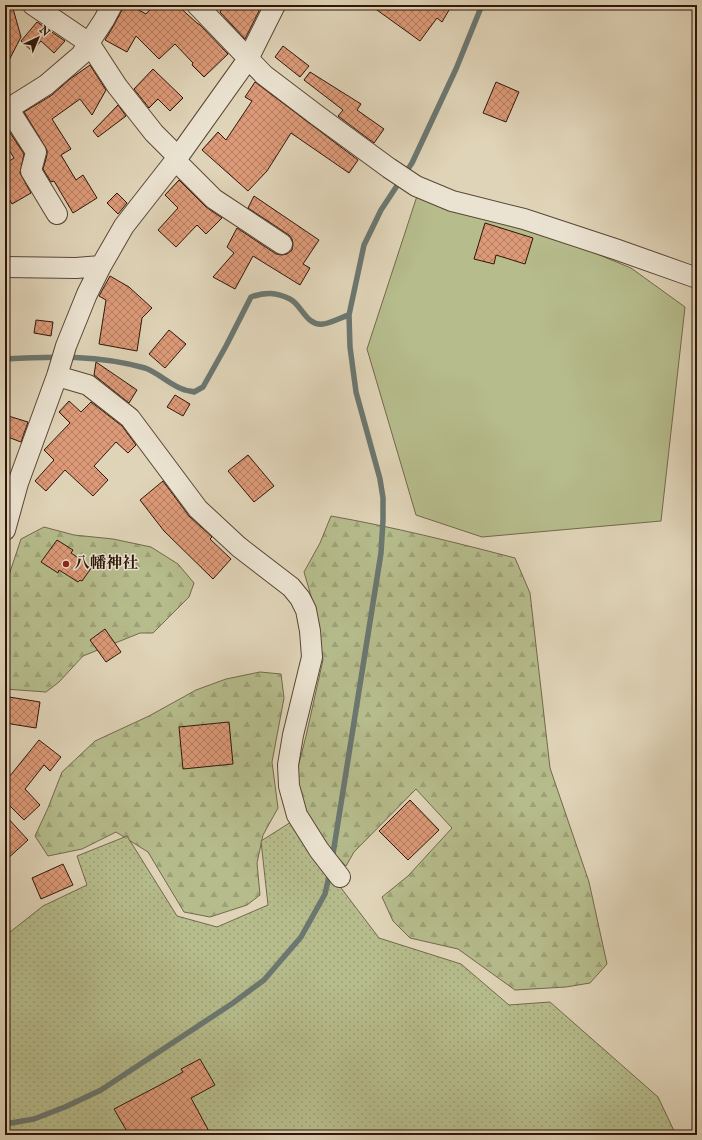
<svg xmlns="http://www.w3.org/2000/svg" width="702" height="1140" font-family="'IM FELL English','Noto Serif JP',serif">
<defs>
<pattern id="forest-firs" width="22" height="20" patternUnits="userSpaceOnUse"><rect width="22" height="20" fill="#b6bc8c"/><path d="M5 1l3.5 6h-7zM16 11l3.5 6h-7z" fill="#9da177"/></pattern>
<pattern id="garden-dots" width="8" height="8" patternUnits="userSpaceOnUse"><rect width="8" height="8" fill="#b6bc8c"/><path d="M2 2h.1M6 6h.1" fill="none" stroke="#9da177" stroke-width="1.8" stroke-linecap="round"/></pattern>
<pattern id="building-cross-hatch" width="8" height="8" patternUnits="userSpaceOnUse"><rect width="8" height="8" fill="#dd9a78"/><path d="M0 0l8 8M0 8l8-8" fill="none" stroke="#b47d61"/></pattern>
</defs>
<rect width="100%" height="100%" fill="#e0d4b8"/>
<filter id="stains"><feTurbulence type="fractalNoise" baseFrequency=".005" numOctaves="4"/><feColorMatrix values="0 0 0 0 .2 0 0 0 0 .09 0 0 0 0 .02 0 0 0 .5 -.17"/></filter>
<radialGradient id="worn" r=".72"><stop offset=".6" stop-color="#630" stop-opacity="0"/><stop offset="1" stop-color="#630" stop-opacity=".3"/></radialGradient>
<path fill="#b6bc8c" stroke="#72694a" d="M417,196l122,34 92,38 54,39 -24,214 -179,16 -66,-22 -49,-166z"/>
<path fill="url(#forest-firs)" stroke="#72694a" d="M331,516c62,11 123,26 184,42l15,35 20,175 39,114 18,82 -17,19 -24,4 -51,3 -57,-41 -48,-11 -17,-17 -11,-24 26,-21 44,-48 -36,-39 -62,63 -8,14 -22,-23 -21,-31 -8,-33 11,-43 17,-76 -7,-47 -12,-41 16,-29z
M44,527l30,8 39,4 38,8 27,17 16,19 -5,14 -36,36h-13l-57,23 -24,26 -13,10 -41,-3v-97l4,-17 12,-36z
M260,672l21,2 3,24 -12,64 6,46 -15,27 -6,28 3,32 -13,10 -37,12 -26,-5 -36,-60 -32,-20 -34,17 -34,7 -13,-20 13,-28 14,-36 33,-31 54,-25 47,-26 30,-11z"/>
<path fill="url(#garden-dots)" stroke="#72694a" d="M291,822l88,116 82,26 48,41 41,-3 108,95 18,38h-671v-199l38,-30 44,-21 -10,-29 50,-20 50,80 40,11 51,-22 -7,-64z"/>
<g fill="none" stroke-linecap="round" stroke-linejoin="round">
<path stroke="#6b7770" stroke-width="5.5" d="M5,359c47,-3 94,-4 140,9 14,5 26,18 40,22 3,1 7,1 9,2l9,-5 23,-41 25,-49c14,-5 25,-5 39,2 12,6 16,27 33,25 6,0 19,-7 26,-9
M332,860l49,-307 2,-33v-22l-3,-19 -24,-87 -6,-45 -1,-32 15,-70 17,-35 31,-47 44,-94 26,-64
M5,1124l29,-5 31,-12 36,-17 132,-87 31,-23 37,-43 24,-43 5,-22"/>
</g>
<path fill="url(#building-cross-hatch)" stroke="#2e1609" d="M5,5h7l9,32 -16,31z
M123,5h7l16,9 8,-9h23l21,19h1l29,30 -24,23 -12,-12 1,-2 -18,-19 -16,15 -23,-23 -9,16 -22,-12 9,-15 8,-15z
M224,5h38l-17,34 -25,-27z
M370,5h82l-10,17 -5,-4 -17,23z
M37,22l28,19 -11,12 -13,-12 -9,10 -11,-10z
M283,46l26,20 -9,11 -25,-20z
M90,65l16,25 -14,25 -12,-16 -28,20 19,30 -10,6 15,25 7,-5 14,23 -24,15 -19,-32 -3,1 -8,-13 4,-14v-5l-23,-38 28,-17 18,-16z
M153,69l30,29 -13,13 -12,-12 -9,9 -15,-19z
M310,72l51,32 -4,6 27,19 -10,14 -36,-27 5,-6 -39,-30z
M255,82l103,78 -9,13 -58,-40 -24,38 -19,20 -46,-41 16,-18 8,8 26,-39 -7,-4z
M496,82l23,10 -13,30 -23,-9z
M118,105l8,11 -28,21 -5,-6z
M5,125l19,29 -4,19 11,20 -19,11 -7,-13v-27l9,-6 -9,-15z
M179,180l27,27 16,11 -16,16 -9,-9 -21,22 -18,-17 20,-22 -13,-13z
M117,193l10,10 -9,11 -11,-11z
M254,196l65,44 -16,24 7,4 -10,17 -47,-29 -18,33 -22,-12 21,-24 -7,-6 10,-19 39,26 6,1 5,-1 5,-4 1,-6 -1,-5 -3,-4 -41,-27z
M485,223l48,15 -8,26 -29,-9 -2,9 -20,-5z
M110,276l19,11 23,21 -10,10 -5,33 -38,-7 7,-44 -7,-4z
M36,320l17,2 -2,14 -17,-3z
M169,330l17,14 -21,24 -16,-14z
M96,362l41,28 -8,13 -35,-28z
M175,395l15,9 -7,12 -16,-9z
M69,401l12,11 10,-10 31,24 14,19 -8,8 -12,-11 -22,24 14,14 -15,16 -28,-26 -19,21 -11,-10 19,-21 -10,-10 26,-27 -11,-11z
M5,415l23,7 -7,20 -16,-6z
M248,455l26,31 -20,16 -26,-31z
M163,481l26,35 23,21 -2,2 21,20 -18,20 -49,-48 -24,-31z
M57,540l16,10 -2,3 21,14 -10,14 -2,-1 -2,2 -19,-12 -1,3 -17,-11z
M105,629l16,23 -15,10 -16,-22z
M9,697l31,5 -4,26 -31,-5v-20l3,1z
M229,722l4,42 -50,5 -4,-42z
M39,740l22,17 -11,14 -6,-6 -19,24 15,16 -16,15 -19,-19v-19z
M410,800l29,30 -31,30 -29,-29z
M5,815l23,25 -23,21z
M63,864l10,21 -32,14 -9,-21z
M200,1059l15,26 -24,13 20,37h-82l-15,-26 46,-24 23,-13 -2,-3z"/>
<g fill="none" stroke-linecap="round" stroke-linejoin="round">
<defs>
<path id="street" d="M33,5l56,38 28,43 37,47 24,24
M197,5l67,70 54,41 71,52 27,18 36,15 72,18 94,31 79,28
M8,108l28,44 -5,19 26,43
M5,109l6,-2 35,-22 35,-30 23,-35 8,-15
M175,160l39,39 68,45
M5,267l71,1 25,-2
M57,376l31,9 42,33 68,91 41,38 52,40 9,11 6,12 4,21 2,26 -19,78 -5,30 1,21 8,29 22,35 21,27
M5,530l13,-47 39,-107 9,-30 21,-52 14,-28 23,-40 54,-69 70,-98 27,-54"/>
</defs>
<use href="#street" stroke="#5a4635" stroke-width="22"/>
<use href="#street" stroke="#ebe3d1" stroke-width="20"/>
</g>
<circle fill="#8f2418" stroke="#ebe3d1" stroke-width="1.5" cx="66" cy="564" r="4"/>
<g text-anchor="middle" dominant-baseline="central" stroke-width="3" stroke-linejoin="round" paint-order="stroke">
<g font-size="16" font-weight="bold" fill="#2e1609" stroke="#ebe3d1" text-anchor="start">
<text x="74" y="564">八幡神社</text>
</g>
</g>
<rect width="702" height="1140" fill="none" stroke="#e0d4b8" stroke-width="20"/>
<rect x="6" y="6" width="690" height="1128" fill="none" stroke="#2e1609" stroke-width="2"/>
<rect x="10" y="10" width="682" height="1120" fill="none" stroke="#2e1609"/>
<g transform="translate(38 38) rotate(44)" stroke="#ebe3d1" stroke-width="3" paint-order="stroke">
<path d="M0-3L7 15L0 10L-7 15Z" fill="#2e1609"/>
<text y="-6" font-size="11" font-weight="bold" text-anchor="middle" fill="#2e1609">N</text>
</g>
<rect width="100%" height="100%" filter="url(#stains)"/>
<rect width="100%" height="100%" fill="url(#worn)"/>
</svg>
